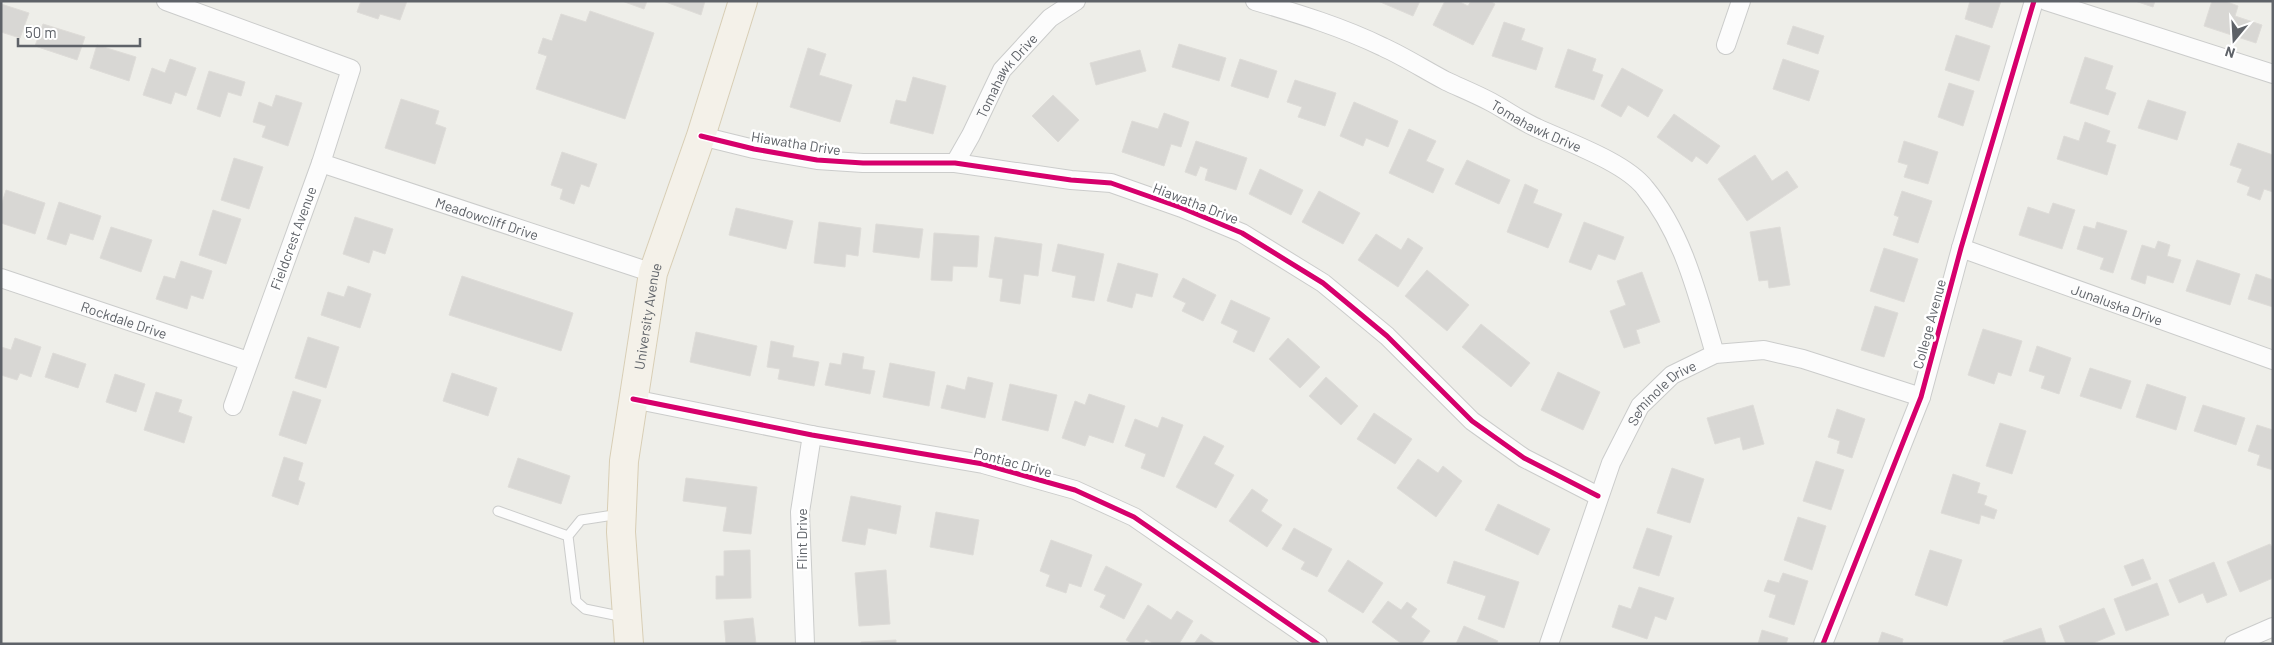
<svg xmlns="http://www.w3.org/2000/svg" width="2274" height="645" font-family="Barlow,sans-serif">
<rect width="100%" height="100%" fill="#eeeee9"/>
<path fill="#d8d7d4" stroke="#dedcd8" d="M361,1h46l-7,19 -20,-6 -2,5 -21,-7z
M622,1h25l-3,8z
M663,1h42l-4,14z
M1378,1h42l-7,15z
M1445,1h13l10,5 3,-5h19l5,3 -22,41 -40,-20z
M1970,1h31l-9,27 -27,-9z
M2135,1h20l-2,6z
M2212,1h13l13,5 -3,10 27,9 -6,18 -52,-17z
M1,4l28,9 -9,25 -19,-6z
M590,11l64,22 -29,86 -89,-30 11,-33 -9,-3 5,-15 9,3 9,-27 25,8z
M1504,22l21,7 -4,11 22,8 -7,22 -44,-14z
M43,24l42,13 -8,23 -42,-14z
M1793,26l31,10 -6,18 -31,-10z
M1956,35l34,11 -11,35 -34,-11z
M1179,44l47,14 -7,23 -47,-14z
M97,45l39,12 -7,24 -39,-13z
M808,48l18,6 -7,21 33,10 -12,37 -50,-15z
M1568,49l28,10 -4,12 11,4 -9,25 -39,-13z
M1140,50l6,21 -50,14 -6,-22z
M2085,57l28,9 -8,23 11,4 -8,22 -38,-12z
M170,59l26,9 -10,28 -11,-4 -4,12 -28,-9 9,-27 13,5z
M1240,59l37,12 -9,27 -37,-12z
M1783,59l36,12 -10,30 -36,-12z
M1622,68l41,22 -15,27 -20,-12 -7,12 -20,-11z
M209,71l36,11 -4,14 -13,-4 -8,25 -23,-8z
M913,77l33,9 -13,48 -43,-11 6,-23 10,2z
M1295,80l41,13 -11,33 -27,-9 4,-10 -15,-5z
M1949,83l25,8 -11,35 -25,-9z
M276,95l26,8 -14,43 -26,-9 4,-11 -13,-4 6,-20 13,5z
M1053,95l26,25 -21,22 -26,-26z
M401,99l38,12 -4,13 11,4 -11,36 -50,-16z
M2148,100l38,12 -9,28 -39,-12z
M1354,102l44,19 -10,26 -22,-9 -3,8 -23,-10z
M1164,113l25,9 -8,25 -10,-3 -7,22 -42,-14 10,-31 26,8z
M1674,114l46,32 -13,18 -11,-8 -4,6 -35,-25z
M2085,122l25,9 -4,11 10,3 -9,30 -50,-16 7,-23 15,5z
M1409,129l27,12 -10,20 18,8 -11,24 -44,-20z
M1196,141l51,17 -11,32 -31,-10 3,-11 -8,-3 -4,10 -11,-4z
M1904,141l34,11 -10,32 -24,-7 4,-12 -10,-3z
M2238,143l35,12v37l-9,-3 -4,11 -13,-5 3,-8 -13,-5 5,-13 -12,-4z
M562,152l35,12 -8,23 -8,-3 -7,20 -14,-5 3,-10 -12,-4z
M1755,155l17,26 15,-10 11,16 -51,34 -29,-42z
M234,158l29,9 -14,42 -28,-9z
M1467,160l43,20 -11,24 -44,-20z
M1260,169l43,21 -12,25 -42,-21z
M1525,184l13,6 -5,13 29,11 -14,34 -41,-16z
M6,190l39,13 -10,31 -34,-11v-17z
M1319,191l41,22 -17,31 -41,-22z
M1902,191l30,10 -14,42 -25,-8 6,-18 -5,-2z
M59,202l42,14 -8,24 -23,-7 -4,12 -19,-6z
M2053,203l22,7 -13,39 -43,-14 9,-28 21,7z
M736,208l57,13 -7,28 -57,-14z
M213,210l28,9 -15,45 -27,-9z
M355,217l38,12 -8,25 -12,-4 -4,13 -26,-9z
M819,222l42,6 -3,28 -12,-2 -1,13 -31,-4z
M1584,222l40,15 -9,23 -17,-6 -7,16 -22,-8z
M2097,222l30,9 -14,42 -13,-4 4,-11 -27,-9 7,-23 11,3z
M876,224l47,5 -4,29 -46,-6z
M111,227l41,13 -11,32 -41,-14z
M1780,227l10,58 -21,3 -1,-8 -9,1 -9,-49z
M934,233l45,3 -2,31 -24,-1 -1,15 -21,-1z
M1376,234l25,16 7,-12 15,10 -25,39 -40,-27z
M995,237l47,7 -4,32 -14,-2 -4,30 -20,-3 3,-22 -14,-2z
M2158,241l12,4 -3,11 14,4 -8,23 -26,-8 -2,9 -14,-5 11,-34 13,4z
M1058,244l46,10 -10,47 -22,-4 4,-21 -24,-5z
M1884,248l34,11 -14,43 -34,-11z
M2197,260l43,14 -10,31 -44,-14z
M181,261l31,10 -9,28 -12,-4 -4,14 -31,-10 8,-23 11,3z
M1118,263l40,11 -6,23 -16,-4 -4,15 -25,-7z
M1427,270l42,35 -22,26 -42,-35z
M1642,272l18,50 -24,8 4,13 -16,5 -14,-37 16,-6 -9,-24z
M2256,274l17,6v27l-25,-8z
M462,276l111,37 -12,38 -112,-36z
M1183,278l33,17 -13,26 -21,-10 4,-8 -13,-6z
M348,286l23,8 -11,34 -39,-13 7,-23 16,5z
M1231,300l39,18 -16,34 -21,-10 5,-11 -17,-8z
M1875,306l23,7 -14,44 -23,-7z
M1481,324l49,39 -19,24 -49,-40z
M1983,329l39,12 -11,35 -13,-4 -4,12 -26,-9z
M696,332l61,14 -7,30 -60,-14z
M308,337l31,10 -13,41 -31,-10z
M15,338l26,9 -10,30 -11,-4 -3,7 -16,-5v-28l10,3z
M1288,338l32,29 -20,21 -31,-29z
M771,341l23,5 -2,11 27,5 -5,24 -36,-7 2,-10 -13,-2z
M2037,346l34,12 -12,36 -18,-6 4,-12 -16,-5z
M53,353l33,11 -8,24 -33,-11z
M843,353l21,4 -2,12 13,2 -5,23 -45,-9 5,-22 11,2z
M890,363l45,9 -6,34 -46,-9z
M2090,368l41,13 -10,28 -41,-13z
M1558,372l42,20 -17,38 -42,-20z
M452,373l45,15 -9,28 -45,-15z
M115,374l30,10 -9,28 -30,-10z
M968,377l25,6 -8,35 -44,-10 6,-23 18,5z
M1326,377l32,29 -17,19 -32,-29z
M1010,384l47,11 -9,36 -46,-11z
M2147,384l39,13 -10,33 -40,-13z
M293,391l28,9 -15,44 -27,-9z
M156,392l26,8 -4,12 14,5 -8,26 -40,-13z
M1089,394l36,12 -12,37 -24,-8 -4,11 -23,-8 13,-37 10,4z
M1753,405l11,39 -21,6 -3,-13 -25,7 -8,-26z
M2203,405l42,13 -9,27 -42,-14z
M1837,409l28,10 -13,39 -15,-5 3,-12 -12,-4z
M1374,413l38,26 -17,25 -38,-25z
M1162,417l21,8 -19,52 -23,-9 5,-14 -21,-8 10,-27 23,9z
M2000,423l26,8 -14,43 -26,-8z
M2257,425l16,5v40l-16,-5 3,-10 -12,-4z
M1204,436l20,10 -10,18 20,11 -18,33 -40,-21z
M284,457l19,6 -5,17 7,3 -7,22 -26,-9z
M518,458l52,18 -9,28 -53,-17z
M1418,459l20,14 5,-7 19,15 -26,36 -39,-29z
M1816,461l28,9 -13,40 -28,-9z
M1672,468l32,11 -14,44 -33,-10z
M1953,474l27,9 -3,10 10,3 -3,9 13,5 -3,9 -13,-4 -2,9 -38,-11z
M686,478l71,9 -6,47 -28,-3 4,-24 -44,-6z
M1252,489l16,11 -7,11 21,14 -15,22 -38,-26z
M851,496l50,10 -5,28 -28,-6 -3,17 -23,-4z
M1498,504l52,25 -12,26 -53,-25z
M936,512l43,8 -6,35 -43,-8z
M1798,517l28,9 -14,44 -28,-10z
M1294,528l38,21 -15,28 -16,-8 4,-7 -23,-13z
M1647,528l25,8 -13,40 -26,-8z
M1051,540l41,15 -11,32 -12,-4 -3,10 -20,-7 4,-11 -10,-4z
M2270,544l3,5v29l-33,14 -13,-30z
M750,550l1,48 -35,1v-23h8v-25z
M1930,550l32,10 -15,46 -32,-11z
M2143,559l8,20 -19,7 -8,-20z
M1348,560l35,23 -20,30 -35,-22z
M1454,561l65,21 -15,46 -26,-9 8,-23 -39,-13z
M2214,562l13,33 -20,8 -4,-10 -24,10 -10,-23z
M1106,566l36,18 -18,35 -24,-12 6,-12 -12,-5z
M886,570l4,54 -31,2 -4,-53z
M1783,573l25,8 -14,44 -25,-8 7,-22 -12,-4 4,-11 11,3z
M2157,583l12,32 -43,16 -12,-32z
M1639,587l35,11 -8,22 -11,-4 -8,23 -35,-12 7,-22 12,4z
M1388,601l13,9 6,-8 10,7 -6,8 19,14 -9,13h-19l-30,-22z
M1148,605l23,15 6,-9 16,10 -14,23h-25l-8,-5 -3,5h-10l-7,-4z
M2104,608l11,26 -24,10h-25l-7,-18z
M753,618l3,26h-30l-2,-23z
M1464,626l34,15 -2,3h-40z
M2041,628l5,16h-42l-1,-3z
M1762,630l26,8 -2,6h-28z
M1882,632l21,7 -1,5h-24z
M1201,634l15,10h-22z
M896,640v4h-35v-2z"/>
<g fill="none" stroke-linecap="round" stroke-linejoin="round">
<defs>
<path id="lane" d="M498,511l70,25
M620,514l-39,6 -13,16 8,65 9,8 39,8"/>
<g id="street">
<path d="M166,1l185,68 -30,94 -88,243"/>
<path id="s1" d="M1255,1c44,13 87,26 128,46 22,10 42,23 63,34 15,7 30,13 45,21 15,8 30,19 46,26 30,14 88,34 108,60 39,47 53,109 70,166"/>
<path d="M2046,1l227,73"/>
<path d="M1726,45l15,-44"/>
<path d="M701,136l53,13 63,11 46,3h92l116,17 40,3 71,25 60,25 81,50 64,53 85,85 52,37 74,38"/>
<path id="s2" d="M321,163l332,110"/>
<path id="s3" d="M955,163l16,-28 31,-65 48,-52 26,-17"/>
<path id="s4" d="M1961,248l312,112"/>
<path id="s5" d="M1,278l247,83"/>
<path d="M633,399l179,36 171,29 92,26 59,27 184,127"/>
<path d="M805,644l-5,-132 12,-77"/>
<path id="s6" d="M1549,644l62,-181 29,-57 32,-31 43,-21 49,-4 39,9 118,38"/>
<path d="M1823,644l98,-247 40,-149 73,-247"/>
<path d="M2234,644l39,-17"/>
</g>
<g id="primary">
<path id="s7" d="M629,644l-8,-112 3,-71 29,-188 48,-137 42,-135"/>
</g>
</defs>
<use href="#lane" stroke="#cbcccb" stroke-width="11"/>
<use href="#street" stroke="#cbcccb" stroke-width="20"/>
<use href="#primary" stroke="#d8ceb5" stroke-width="30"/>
<use href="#lane" stroke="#fcfcfc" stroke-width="9"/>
<use href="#street" stroke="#fcfcfc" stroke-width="18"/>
<use href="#primary" stroke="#f4f1e9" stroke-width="28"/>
<defs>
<path id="cycleway" d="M701,136l53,13 63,11 46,3h92l116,17 40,3 71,25 60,25 81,50 64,53 85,85 52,37 74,38
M633,399l179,36 171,29 92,26 59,27 184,127
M1823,644l98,-247 40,-149 73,-247"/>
</defs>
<use href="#cycleway" stroke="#fff" stroke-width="8"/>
<use href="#cycleway" stroke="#d6006c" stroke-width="5"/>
</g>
<g text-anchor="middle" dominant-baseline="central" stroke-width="5" stroke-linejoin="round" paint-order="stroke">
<g font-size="14" fill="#5e6268" stroke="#fff">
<text stroke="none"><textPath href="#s3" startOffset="102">Tomahawk Drive</textPath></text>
<text stroke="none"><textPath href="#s1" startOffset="309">Tomahawk Drive</textPath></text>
<text transform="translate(796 143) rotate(9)">Hiawatha Drive</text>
<text transform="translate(1196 203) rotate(21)">Hiawatha Drive</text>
<text stroke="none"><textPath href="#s2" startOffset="175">Meadowcliff Drive</textPath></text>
<text transform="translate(293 238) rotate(-70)">Fieldcrest Avenue</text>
<text stroke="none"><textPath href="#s4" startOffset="166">Junaluska Drive</textPath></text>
<text stroke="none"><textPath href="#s7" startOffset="330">University Avenue</textPath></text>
<text stroke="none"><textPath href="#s5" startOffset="130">Rockdale Drive</textPath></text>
<text transform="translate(1929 324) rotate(-75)">College Avenue</text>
<text stroke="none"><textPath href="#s6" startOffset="280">Seminole Drive</textPath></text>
<text transform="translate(1013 462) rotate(15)">Pontiac Drive</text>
<text transform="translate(801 539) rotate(-90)">Flint Drive</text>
</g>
</g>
<rect width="2274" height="645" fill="none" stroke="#5e6268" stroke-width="5"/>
<g transform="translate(2234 40) rotate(198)" stroke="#ffffff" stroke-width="4" paint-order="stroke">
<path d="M0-4L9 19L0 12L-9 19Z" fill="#5e6268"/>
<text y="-8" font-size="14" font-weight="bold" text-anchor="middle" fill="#5e6268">N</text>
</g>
<path d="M18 38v8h122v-8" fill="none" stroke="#5e6268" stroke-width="2.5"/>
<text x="25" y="38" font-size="15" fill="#5e6268" stroke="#ffffff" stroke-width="4" paint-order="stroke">50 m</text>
</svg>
